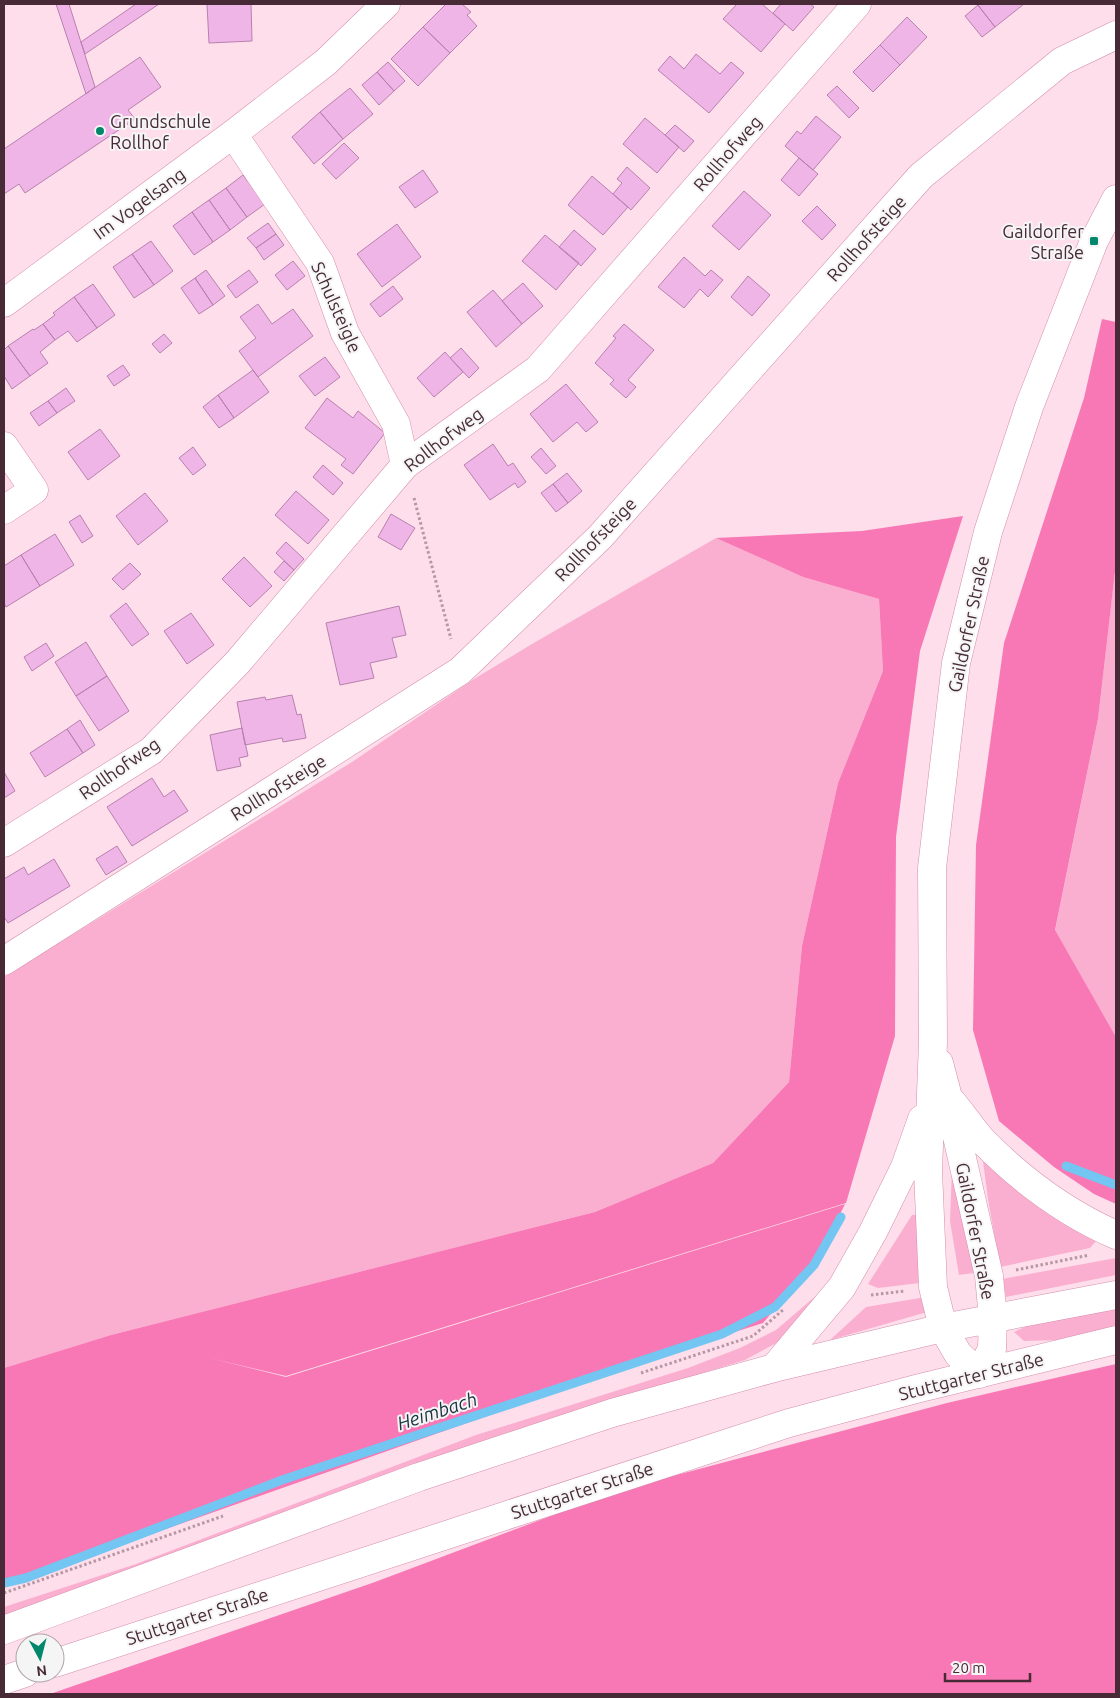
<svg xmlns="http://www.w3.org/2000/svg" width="1120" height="1698" font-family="Ubuntu,sans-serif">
<rect width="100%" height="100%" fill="#fddeea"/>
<path fill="#fbafd0" d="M716,538l87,39 76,22 4,72 -45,112 -36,163 -13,136 -76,81 -118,49 -484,123 -107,33v-391l348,-215 122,-83 58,-35z
M1116,563v474l-61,-106 43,-212z
M981,1146l40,45 35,28 40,22 -6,7 -90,19 -12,-68z
M952,1169l29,103 -22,3 -9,-54z
M912,1215h9l7,67 -50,6 -10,-4z
M1116,1258v17l-110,22 -4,-18z
M818,1294h14l-50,46 -37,20 -55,17 -686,242v-12l132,-43 340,-129 212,-67 52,-20 36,-18z
M926,1297l1,15 -97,28 36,-33z
M1116,1308v19l-58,13 -34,1 -10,-9 13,-6z"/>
<path fill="#f878b5" d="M1102,319l14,3v241l-18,156 -43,211 61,107v167l-22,-10 -40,-27 -55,-46 -26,-91 3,-185 28,-202 80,-245z
M963,516l-43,135 -24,186 -1,199 -49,167 -560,173 -77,-18 77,19 559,-173 -26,53 -56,66 -126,40 -633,223v-218l107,-33 484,-123 118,-49 76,-81 13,-136 36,-163 45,-112 -4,-72 -76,-22 -87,-39 146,-7z
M1116,1364v330h-1066l325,-112 245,-92 327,-87z"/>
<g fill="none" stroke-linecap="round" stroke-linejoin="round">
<path stroke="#72c6f1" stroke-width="9" d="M1066,1166l50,19
M4,1583l22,-5 256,-98 440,-146 53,-27 39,-42 27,-48"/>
</g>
<path fill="#f0b5e7" stroke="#b880af" d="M56,4h13l26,83 -9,7z
M136,4h23l-74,50 -4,-12z
M207,4h44l1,37 -43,2z
M446,4h16l9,8 -4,3 10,11 -27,27 -27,-26z
M737,4h25l23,20 -24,28 -38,-33z
M781,4h29l4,3 -21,24 -20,-18z
M977,4h47l-29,23z
M978,5l17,22 -13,10 -17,-21z
M907,17l20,20 -27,28 -20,-20z
M423,27l27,26 -32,33 -27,-27z
M880,45l20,20 -27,27 -20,-20z
M696,54l24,20 11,-12 13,11 -35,40 -51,-43 12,-14 14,13z
M140,57l21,30 -33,23 7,9 -110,74 -6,-9 -15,10v-45z
M388,62l17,19 -11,10 -17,-19z
M377,72l17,19 -15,14 -17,-20z
M837,86l22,22 -10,10 -22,-23z
M350,88l23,26 -30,25 -23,-27z
M320,112l23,27 -29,25 -22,-27z
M816,116l25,21 -28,33 -28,-24 12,-15 4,3z
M645,118l34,29 -22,26 -34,-29z
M675,125l19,16 -10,11 -19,-17z
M344,143l15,15 -23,21 -14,-15z
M799,158l19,16 -19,22 -18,-16z
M627,167l23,21 -19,22 -18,-16 9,-11 -5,-4z
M423,170l15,22 -23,16 -16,-21z
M243,175l22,29 -18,13 -21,-29z
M592,176l36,31 -25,28 -35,-30z
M226,188l21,29 -17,13 -21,-30z
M744,191l27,24 -32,35 -27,-24z
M209,200l21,30 -17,12 -21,-30z
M817,206l19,19 -14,15 -20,-19z
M192,212l21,30 -19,13 -21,-29z
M268,223l8,11 -20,14 -9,-10z
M397,224l24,33 -39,30 -25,-33z
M574,230l22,19 -15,17 -22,-19z
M276,234l8,11 -20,15 -8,-12z
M545,235l34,28 -23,27 -34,-29z
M151,241l22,30 -19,14 -22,-31z
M132,254l22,31 -20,13 -21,-31z
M684,257l21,19 6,-6 12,10 -15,17 -8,-8 -16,19 -26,-21z
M293,261l12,15 -18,14 -12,-15z
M206,270l19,26 -12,9 -18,-27z
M249,270l9,12 -22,16 -9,-12z
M748,276l22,19 -18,21 -21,-19z
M195,278l18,27 -14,9 -18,-26z
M523,283l20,23 -21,18 -20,-23z
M93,284l22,31 -18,13 -23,-31z
M393,286l10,13 -23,18 -10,-13z
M493,290l29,34 -26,23 -29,-35z
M74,297l23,31 -20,14 -9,-11 -13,9 -12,-16 12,-9 -2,-2z
M258,304l14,20 21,-15 20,27 -55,41 -19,-26 17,-13 -16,-21z
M43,324l12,16 -15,12 8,11 -18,13 -22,-30 25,-17 1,1z
M624,324l30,26 -26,30 8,7 -10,11 -16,-14 4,-4 -19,-17 21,-25 -3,-2z
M164,334l8,9 -12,10 -8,-9z
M8,346l22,30 -18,13 -8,-13v-26z
M461,348l18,20 -10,10 -19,-20z
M445,352l18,20 -29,25 -17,-19z
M325,357l15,20 -25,19 -16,-20z
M123,365l7,10 -16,11 -7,-10z
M253,370l16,22 -35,26 -16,-23z
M566,384l32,38 -12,10 -9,-10 -24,20 -23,-28z
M66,388l9,13 -18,12 -9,-12z
M218,395l16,23 -15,10 -16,-21z
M327,398l26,20 5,-7 27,22 -32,41 -12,-9 5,-6 -41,-31z
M48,401l9,12 -18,13 -9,-13z
M100,429l20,27 -32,24 -20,-28z
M493,444l15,22 5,-3 13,19 -8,6 -3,-5 -25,17 -26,-35z
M193,447l13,18 -13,10 -14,-17z
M541,448l15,18 -10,8 -15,-17z
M323,465l20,18 -10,12 -20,-18z
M567,473l15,18 -14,12 -15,-19z
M553,484l15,19 -12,9 -15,-19z
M296,491l33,29 -21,24 -33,-29z
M145,493l23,28 -30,24 -22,-29z
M391,514l24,14 -14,22 -23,-13z
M80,515l13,21 -11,7 -13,-21z
M55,534l19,31 -34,21 -19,-31z
M286,542l18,17 -10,11 -18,-17z
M21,555l19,31 -34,21 -2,-4v-37z
M244,557l28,29 -22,21 -28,-28z
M284,561l10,9 -10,11 -10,-9z
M130,563l11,11 -18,16 -11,-11z
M126,603l23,31 -17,12 -22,-30z
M399,606l7,29 -14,3 5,19 -27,6 4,15 -34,7 -14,-62z
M191,613l23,32 -27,19 -23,-33z
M86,642l21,34 -31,20 -21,-34z
M46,643l8,13 -22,15 -8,-14z
M107,676l22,35 -30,20 -23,-35z
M292,695l5,20 4,-1 5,24 -23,4 -1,-4 -37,7 -8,-43 28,-5 1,3z
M80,720l15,25 -12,8 -16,-24z
M242,728l6,28 -9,2 2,8 -24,5 -7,-36z
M67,729l16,24 -38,24 -15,-24z
M4,772l11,19 -11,7z
M152,778l12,19 10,-7 14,21 -56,35 -25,-39z
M117,846l10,16 -21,13 -10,-16z
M54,859l16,27 -62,37 -4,-6v-38l20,-12 4,8z"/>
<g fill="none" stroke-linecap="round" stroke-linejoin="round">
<defs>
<path id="street" d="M233,134l87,129 25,70 51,91 9,41
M4,303l229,-169 93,-72 60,-58
M4,446l30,44 -30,20
M4,843l147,-92 87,-89 167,-197 133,-96 319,-365
M4,961l456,-290 140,-134 321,-361 141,-115 54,-26"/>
<path id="primary" d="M939,1063l9,34 41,179 4,42 -1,31 -13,25
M952,1102c10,12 19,25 29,37 38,39 85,74 135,96
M774,1368l68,-81 31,-55 32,-65 17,-48
M979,1374l-21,-20 -15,-26 -10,-41 -5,-116 5,-129 -1,-174 24,-205 32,-131 41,-125 65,-166 22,-42
M4,1630l415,-153 193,-64 162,-45 169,-40 173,-33
M55,1663l734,-240 127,-34 200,-49
M4,1680l21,-7"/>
</defs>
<use href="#street" stroke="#d58ead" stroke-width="29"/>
<use href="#primary" stroke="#d58ead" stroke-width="29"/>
<path stroke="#b698a4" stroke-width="3" stroke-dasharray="2.5 2.5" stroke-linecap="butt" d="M414,498l37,141
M1016,1270l73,-15
M871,1295l34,-4
M641,1373l112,-37 31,-27
M4,1593l219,-77"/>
<use href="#street" stroke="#fff" stroke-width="28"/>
<use href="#primary" stroke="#fff" stroke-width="28"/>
</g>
<g fill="#00876c" stroke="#f5f5f5" stroke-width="2">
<circle cx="100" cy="131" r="5"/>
<rect x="1089" y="236" width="10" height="10" rx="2.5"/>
</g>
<g text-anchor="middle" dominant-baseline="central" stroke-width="4" stroke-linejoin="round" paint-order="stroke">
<g font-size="18" fill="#472a36" stroke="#f5f5f5" text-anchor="start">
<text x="110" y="121">Grundschule<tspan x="110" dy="21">Rollhof</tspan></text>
<text x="1084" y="231" text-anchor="end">Gaildorfer<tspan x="1084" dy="21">Straße</tspan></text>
</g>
<g font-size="18" fill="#472a36" stroke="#f5f5f5">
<text transform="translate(727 153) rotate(-49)">Rollhofweg</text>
<text transform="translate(139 203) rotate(-36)">Im Vogelsang</text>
<text transform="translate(866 238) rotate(-48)">Rollhofsteige</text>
<text transform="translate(337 307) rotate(66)">Schulsteigle</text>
<text transform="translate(443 439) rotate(-37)">Rollhofweg</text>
<text transform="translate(595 539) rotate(-46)">Rollhofsteige</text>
<text transform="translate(968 624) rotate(-78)">Gaildorfer Straße</text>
<text transform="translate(119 768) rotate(-35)">Rollhofweg</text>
<text transform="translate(278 787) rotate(-32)">Rollhofsteige</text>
<text transform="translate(976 1231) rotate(79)">Gaildorfer Straße</text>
<text transform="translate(971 1376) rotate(-14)">Stuttgarter Straße</text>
<text transform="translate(582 1490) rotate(-18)">Stuttgarter Straße</text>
<text transform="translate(197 1616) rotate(-18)">Stuttgarter Straße</text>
</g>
<g font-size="19" font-style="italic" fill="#193340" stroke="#f5f5f5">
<text transform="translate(437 1411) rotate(-18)">Heimbach</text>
</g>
</g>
<rect width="1120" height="1698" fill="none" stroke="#472a36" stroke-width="10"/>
<g transform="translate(40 1658) rotate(173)"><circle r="24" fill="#f5f5f5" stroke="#afa4a9"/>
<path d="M0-4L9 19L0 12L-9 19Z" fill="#00876c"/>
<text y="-8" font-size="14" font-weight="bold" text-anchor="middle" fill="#472a36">N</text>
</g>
<path d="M945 1673v8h85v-8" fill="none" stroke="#472a36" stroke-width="2.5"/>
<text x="952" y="1673" font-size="15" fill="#472a36" stroke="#f5f5f5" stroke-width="4" paint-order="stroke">20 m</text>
</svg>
